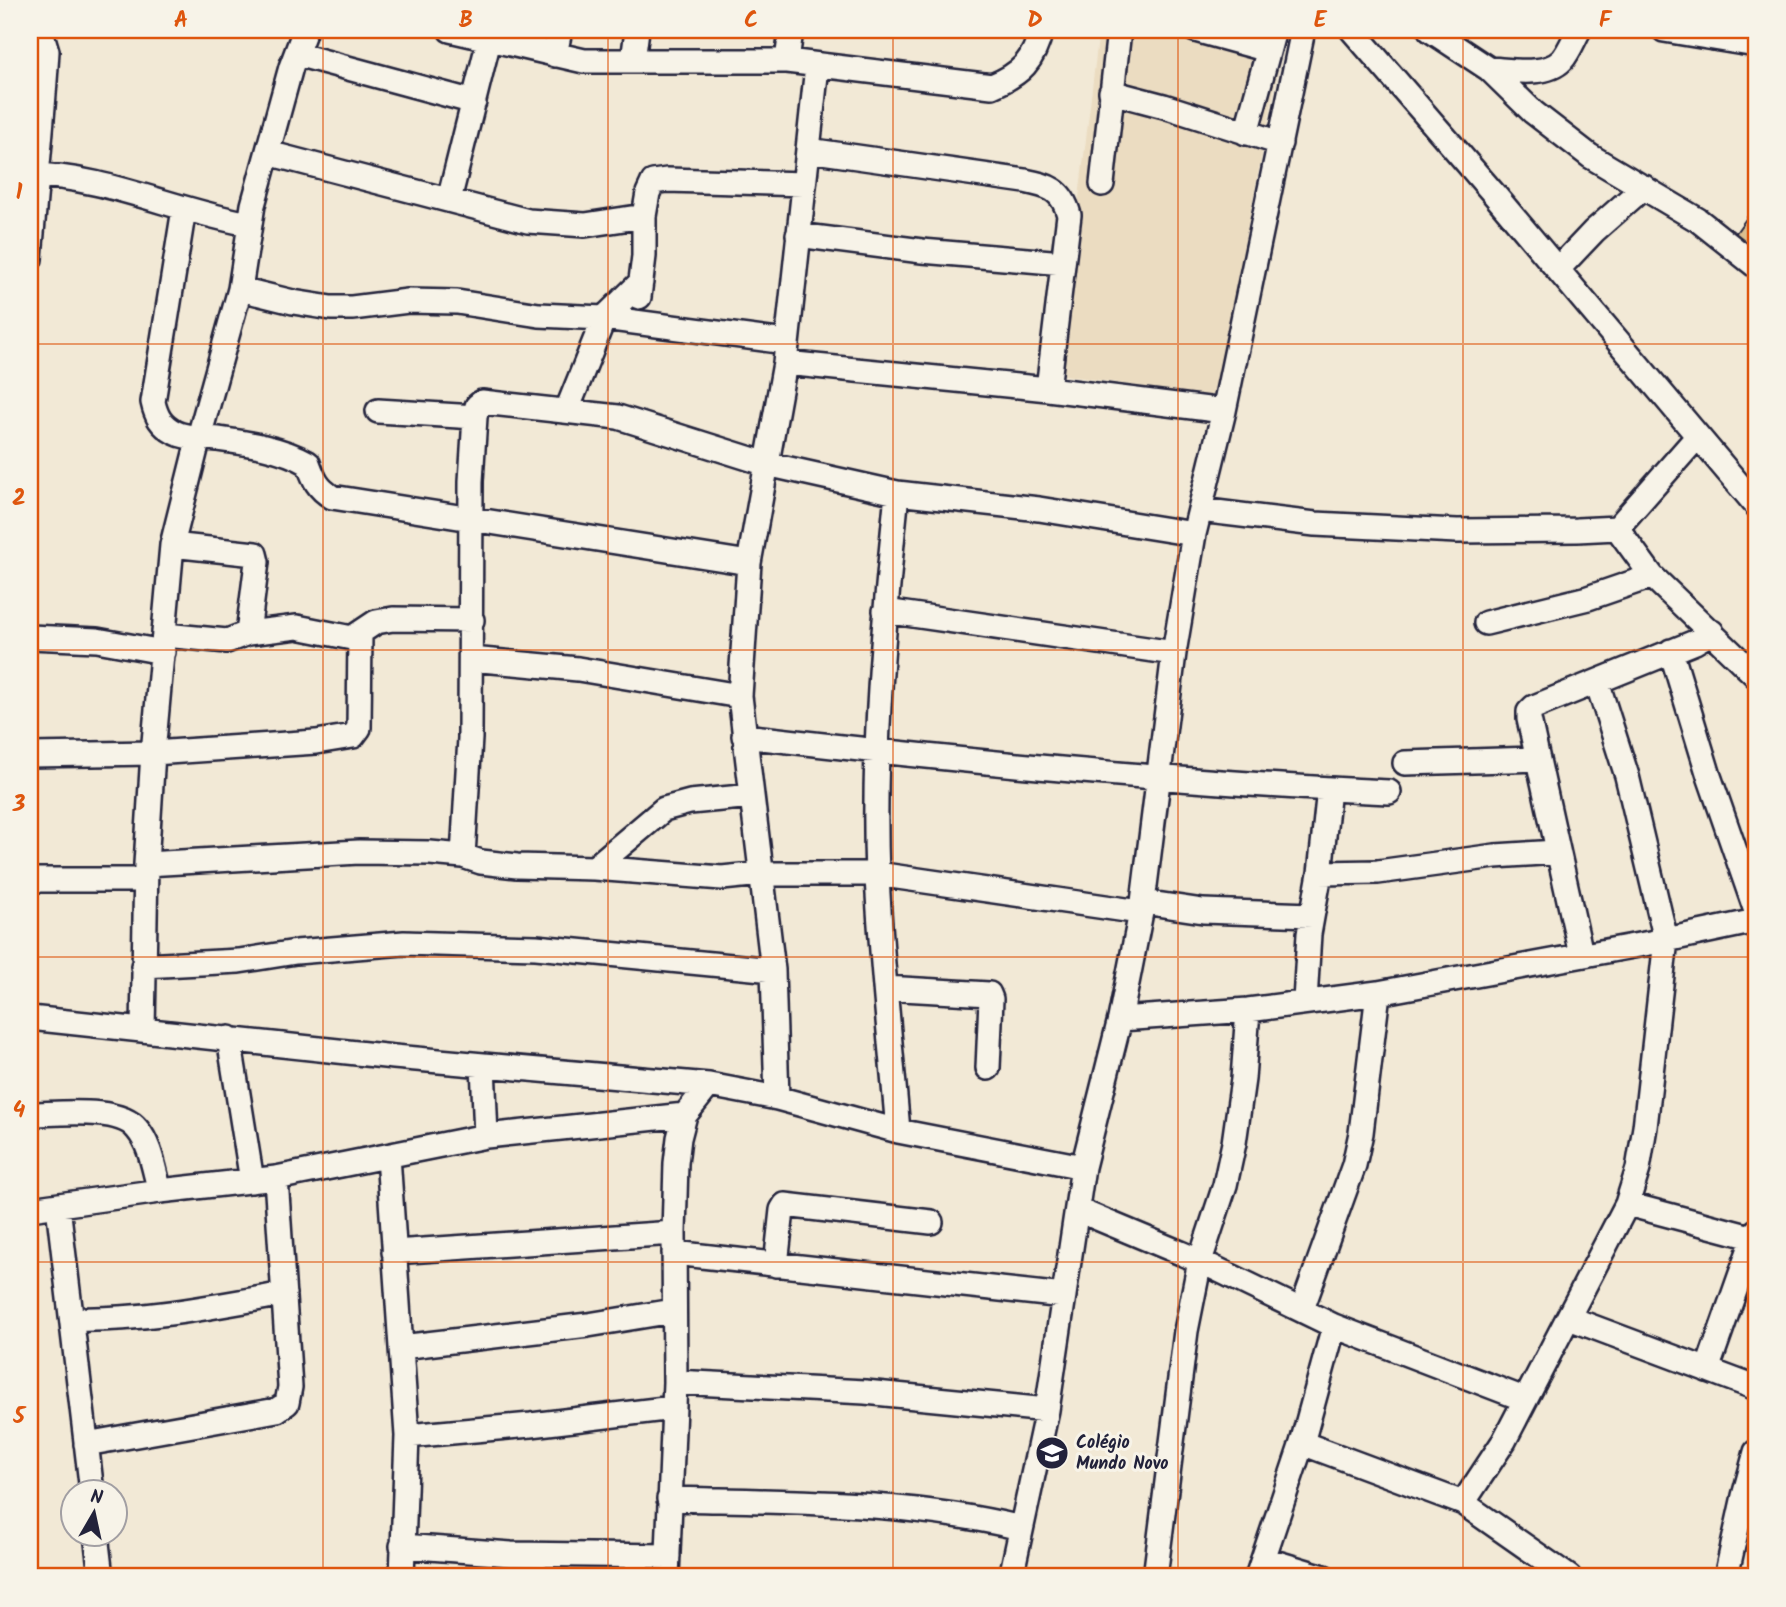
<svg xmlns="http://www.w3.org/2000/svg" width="1786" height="1607" font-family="Kalam,sans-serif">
<rect width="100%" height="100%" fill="#f2e9d6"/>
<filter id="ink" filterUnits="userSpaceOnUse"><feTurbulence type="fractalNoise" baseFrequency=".0143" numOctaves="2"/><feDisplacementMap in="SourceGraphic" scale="14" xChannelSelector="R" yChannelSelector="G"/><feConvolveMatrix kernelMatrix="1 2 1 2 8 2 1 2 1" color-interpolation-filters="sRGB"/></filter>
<g filter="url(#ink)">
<path fill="#ebdcc1" d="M1099,30h187l-70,360 -5,7 -153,-23z"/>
<path fill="#dcbf90" stroke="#22223b" stroke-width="2" d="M1756,205v48l-21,-19z"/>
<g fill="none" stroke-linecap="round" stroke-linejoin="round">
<defs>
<path id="minor" d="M450,30l134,31h203l205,25c29,-12 42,-25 49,-56
M1195,30l73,20
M1352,30l142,164 262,311
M1430,30l59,39 44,43 57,44 108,64 58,46
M1664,30l92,15
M30,35h8l6,6 3,10c-4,70 -12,139 -17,208
M296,54l178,48
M555,55l5,-25
M633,61l4,-31
M787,61l4,-31
M1489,69c21,1 57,8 73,-9 7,-8 12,-21 17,-30
M1111,92l53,14 116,37
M1246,133l28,-103
M808,150l217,31c24,5 37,8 44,34l-21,174
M268,153l260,68 57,4 59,-9 4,-23 5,-11 14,-2 137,4
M30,175c72,0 148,37 220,49
M1102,184l17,-154
M449,200l40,-160
M184,209l-31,193c3,14 8,23 21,30 13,7 29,5 44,7 29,4 64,9 90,24 6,16 9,25 24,34l417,66
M798,235l124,16 141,12
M1558,269l36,-38 50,-44
M240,289l53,13 38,6h21l56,-7 49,1 82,13 65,3 182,24
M639,297l5,-41v-40
M785,363l263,26 176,22
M567,410l37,-92 37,-36
M378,411l97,6 -4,64 -1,257 -7,118
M475,417l2,-11 5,-4 136,15 149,47 130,29 142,16 155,25
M897,493c-13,127 -25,256 -20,383 4,85 14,170 21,255
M1200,510l115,14 142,7 120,-1 40,-2 35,48 104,100
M1617,528l80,-91
M172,545l83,9 2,8 -9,71
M885,611l289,42
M1486,623l102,-25 64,-22
M165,635l62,6 21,-8 49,-6 55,11 24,-16 17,-3 79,1
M30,637l67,3 66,12
M1671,651l38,125 47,135
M471,659l107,10 162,27
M744,736c214,25 429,46 645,56
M30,755l123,-2 163,-11 37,-6 6,-8 1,-94
M1405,763l133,-4
M146,864l213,-12 71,1 33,3 18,6 36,4 77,2 128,10 39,-4h116l263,38
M594,868l70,-59 26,-7 62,-6
M1320,873l9,-84
M30,880h115
M1143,902l60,9 109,4
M1581,954l-52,-235v-7l5,-5 161,-65 17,-10
M143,966l96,-5 57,-9 108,-9 132,4 237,23
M885,988l104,6 2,5 -3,69
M1305,1001l4,-67 11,-61 58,-1 117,-16 62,-4
M30,1018l364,39 315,28 68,13 121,33 185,36
M1120,1019l128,-9 130,-17 288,-53 90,-19
M143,1030l3,-166 7,-111 19,-208 27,-108 41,-148 13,-84 38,-138 14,-37
M229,1038l23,143
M483,1065l3,71
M777,1098l-4,-128 -33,-274 9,-133 36,-200 32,-297
M30,1114c27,0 89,-8 107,15 14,16 17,42 23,62
M388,1156l19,280 -5,141
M1627,1204l128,34
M58,1206l34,286
M30,1209l130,-18 116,-13 210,-42 199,-21
M1078,1210l122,51 134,65 190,73
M394,1252l280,-19
M674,1253l390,43
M776,1265l6,-55 3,-5 146,17
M1302,1309l52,-144 7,-32 17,-140
M1569,1318l187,70
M73,1319c71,2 142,-13 211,-25
M401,1347l187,-22 85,-14
M1707,1370l49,-139
M675,1382l190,10 182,18
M407,1436l124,-11 142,-17
M1302,1443l161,60 106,74
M86,1444l191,-34 10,-7 3,-16 -14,-209
M669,1499c118,3 236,1 352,29
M1463,1503l41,-62 123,-237 11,-35 7,-42 21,-187 -39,-164 -30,-94
M96,1534l5,43
M402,1546l109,8 157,2
M1264,1559l60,18
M667,1577l8,-195 -1,-149 2,-70 3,-25 6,-23 24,-30
M1011,1577l36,-167 36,-243 37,-148 23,-117 31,-249 20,-119 30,-123 79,-381
M1155,1577l31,-246 14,-70 25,-76 9,-42 9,-64 5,-69
M1257,1577l45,-134 32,-117
M1726,1577l18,-81 12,-44"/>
</defs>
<use href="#minor" stroke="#22223b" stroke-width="28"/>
<use href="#minor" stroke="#f7f3e8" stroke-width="23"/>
</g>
</g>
<path fill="none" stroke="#de560e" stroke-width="2" stroke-opacity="0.55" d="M323,30v1547M608,30v1547M893,30v1547M1178,30v1547M1463,30v1547M30,344h1726M30,650h1726M30,957h1726M30,1262h1726"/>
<defs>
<symbol id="university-disc" viewBox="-11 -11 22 22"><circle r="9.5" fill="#22223b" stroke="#f7f3e8"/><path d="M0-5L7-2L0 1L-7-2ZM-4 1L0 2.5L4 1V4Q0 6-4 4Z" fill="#fff"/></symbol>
</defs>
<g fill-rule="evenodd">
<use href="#university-disc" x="1033" y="1434" width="38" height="38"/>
</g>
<g text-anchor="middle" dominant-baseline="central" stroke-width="6" stroke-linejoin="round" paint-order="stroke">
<g font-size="18" font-weight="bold" fill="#22223b" stroke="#f7f3e8" text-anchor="start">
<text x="1076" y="1443">Colégio<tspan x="1076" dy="21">Mundo Novo</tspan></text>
</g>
</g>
<rect width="1786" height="1607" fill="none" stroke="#f7f3e8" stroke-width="77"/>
<g transform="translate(94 1513) rotate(9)"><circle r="33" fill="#f7f3e8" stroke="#a29fa3" stroke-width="2"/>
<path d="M0-5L12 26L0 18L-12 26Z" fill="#22223b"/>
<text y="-10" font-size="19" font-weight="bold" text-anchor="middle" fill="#22223b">N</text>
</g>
<rect x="38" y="38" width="1710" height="1530" fill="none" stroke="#de560e" stroke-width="2.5"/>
<g font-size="23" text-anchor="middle" font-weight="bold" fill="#de560e">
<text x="181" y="27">A</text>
<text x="466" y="27">B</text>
<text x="751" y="27">C</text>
<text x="1035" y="27">D</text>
<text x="1320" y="27">E</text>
<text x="1605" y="27">F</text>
<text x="19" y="199">1</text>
<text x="19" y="505">2</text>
<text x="19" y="811">3</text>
<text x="19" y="1117">4</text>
<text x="19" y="1423">5</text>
</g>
</svg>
